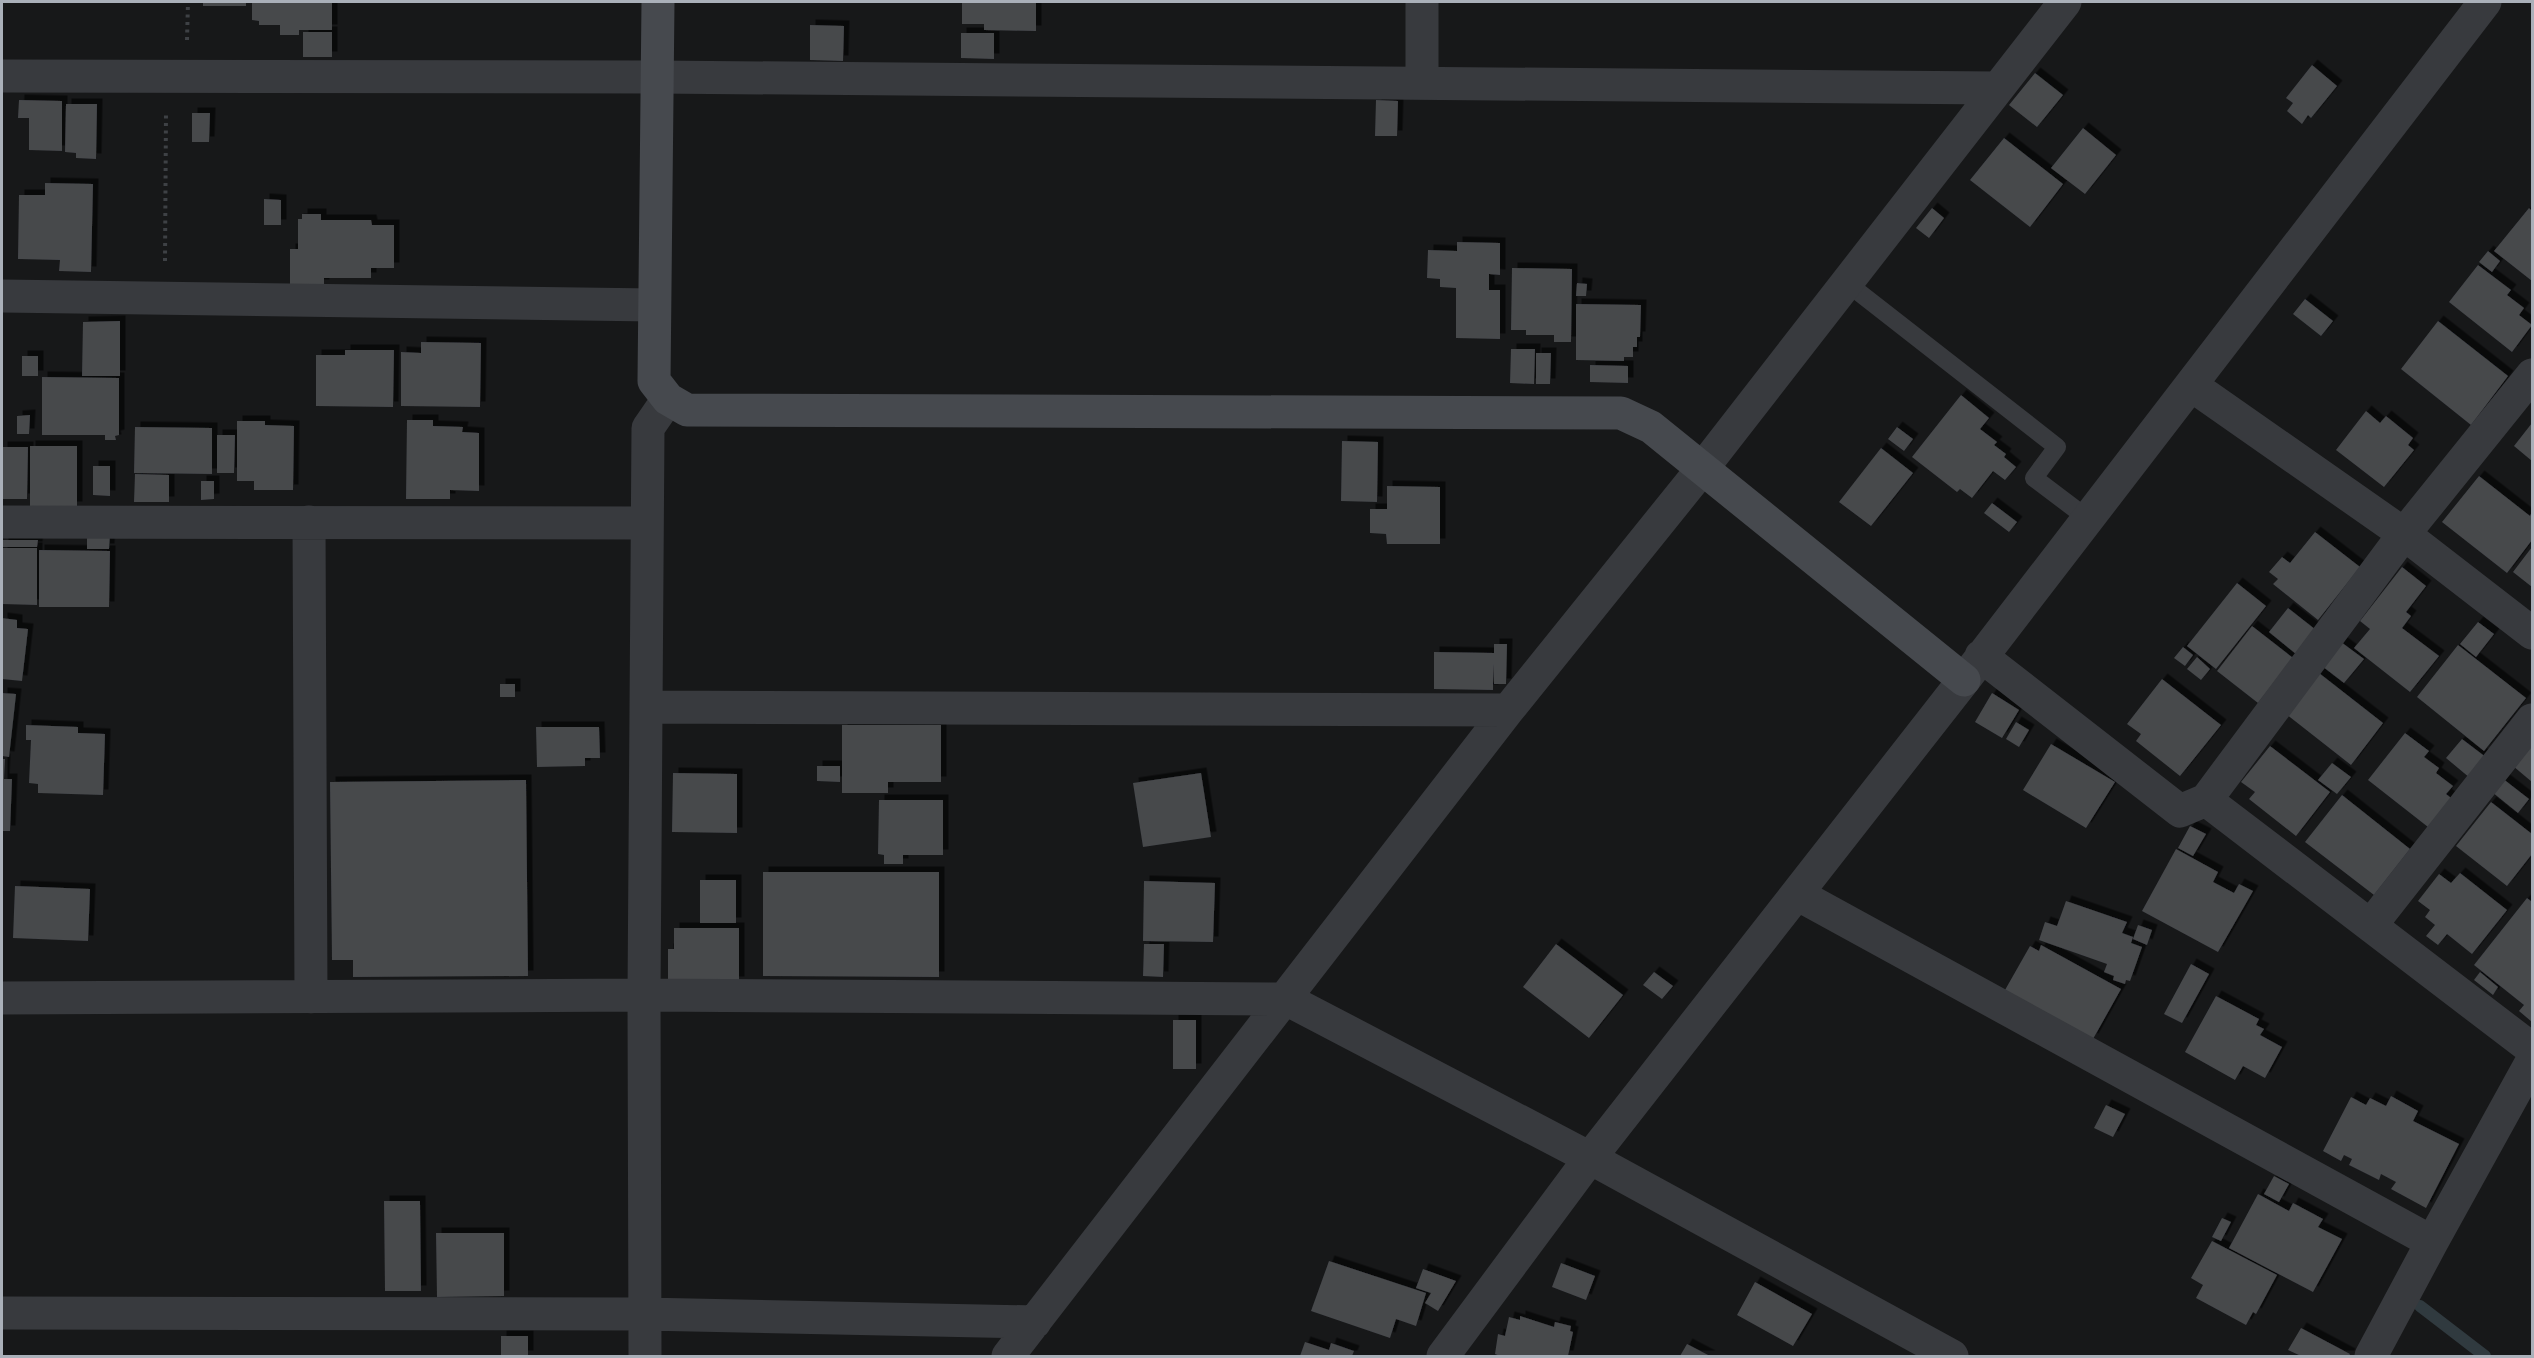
<svg xmlns="http://www.w3.org/2000/svg" width="2534" height="1358" font-family="Ubuntu,sans-serif">
<defs>
<filter id="shadow"><feDropShadow dx="5.5" dy="-5.5" stdDeviation="0" flood-color="#0009"/></filter>
</defs>
<rect width="100%" height="100%" fill="#171819"/>
<g fill="none" stroke-linecap="round" stroke-linejoin="round">
<path stroke="#303a3f" stroke-width="12" d="M2420,1306l65,50"/>
</g>
<path fill="#46484c" filter="url(#shadow)" d="M203,2h43v4h-43z
M252,2h80v28h-33v5h-19v-10h-21v-4l-7,-1z
M962,2h74v29l-52,-1v-6h-22z
M810,25l34,1 -1,35 -33,-1z
M303,32h29v25h-29z
M961,33h33v26l-33,-1z
M2312,65l25,21 -26,32 -3,-3 -6,9 -15,-13 6,-8 -7,-5z
M2035,73l28,22 -26,32 -28,-22z
M19,100l43,1v50l-33,-1v-32h-11z
M1376,100l22,1 -1,35h-22z
M66,104h31l-1,55 -20,-1v-5l-11,-1z
M192,113h18l-1,29h-17z
M2083,128l33,27 -31,39 -34,-26z
M2004,138l59,46 -33,43 -60,-47z
M45,183l48,1 -2,88 -32,-1 1,-11 -42,-1 1,-64h26z
M264,199l17,1v25h-17z
M1932,208l12,10 -15,20 -13,-10z
M2529,208l3,3v70l-38,-30z
M302,214h19v6h50l1,5h22v43h-23v10h-47v7h-34v-36h8v-30h4z
M1457,242l43,1v32l-11,-1v16h11v49l-44,-1v-50l-16,-1v-8l-13,-1 1,-28 29,1z
M2488,251l12,10 -8,11 -13,-10z
M2478,265l33,25 -4,5 17,13 -5,7 13,10 -20,27 -63,-50z
M1512,268l60,1 -1,73h-17v-7h-28v-5h-15z
M1577,283l10,1 -1,12h-10z
M2305,299l28,22 -12,15 -28,-22z
M1576,304l65,1 -1,32h-3v10h-4v10h-9v4l-48,-1z
M120,321v55h-38l1,-54z
M2438,321l70,55 -37,49 -70,-56z
M421,342l60,1 -1,64 -79,-1v-54l20,1z
M1511,349h24l-1,35 -24,-1z
M345,350h49l-1,57 -77,-1v-51h29z
M1536,353h15l-1,31h-14z
M22,356h16v20h-16z
M1590,365l38,1v17l-38,-1z
M42,377l77,1v57l-4,1 1,4h-11v-5h-63z
M1961,395l28,23 -9,11 17,13 -3,3 12,9 -2,3 12,10 -11,13 -12,-9 -21,27 -12,-9 -3,3 -45,-35z
M2366,411l14,12 6,-7 27,22 -5,7 6,5 -30,37 -48,-37z
M30,415l-1,19h-12v-18z
M407,420h26v6l30,1 -1,5 17,1v58l-29,-1v9h-44z
M237,421h28v4l29,1 -1,64h-39v-9h-17z
M2532,423v38l-18,-15z
M135,427l77,1v46l-78,-1z
M1897,427l16,12 -9,12 -16,-12z
M217,435h18l-1,38h-17z
M1342,441l36,1 -1,60 -36,-1z
M30,446h47v61h-47z
M2,447h26l-1,52h-25z
M1881,448l32,25 -42,53 -32,-24z
M93,466h17v30l-17,-1z
M135,474l34,1v27h-35z
M2479,476l51,40 2,-4v28l-25,33 -65,-51z
M201,481h13v18l-13,1z
M1387,486l53,1v57h-53l-1,-10 -16,-1v-24h17z
M1992,503l25,19 -8,10 -25,-19z
M2315,532l45,35 -42,53 -45,-36 5,-5 -9,-7 13,-15 8,6z
M87,533h23l-1,16h-22z
M3,540h35l-1,7h-34z
M2532,547v40l-19,-15z
M2,548h35v57l-35,-1z
M39,550l71,1 -1,56h-70z
M2402,567l24,19 -20,26 5,4 -9,12 37,28 -29,36 -56,-44 16,-19 -10,-8z
M2237,583l29,23 -50,63 -29,-23z
M2288,608l28,22 -20,24 -27,-22z
M2,618l15,2v8l11,1 -6,52 -20,-2z
M2478,622l16,12 -18,23 -16,-13z
M2252,626l41,32 -35,45 -41,-32z
M2341,642l23,17 -20,24 -22,-17z
M1494,644h13l-1,40h-12l-1,-20v26l-59,-1v-37l60,1z
M2458,645l68,53 -42,53 -67,-54z
M2183,647l10,8 -8,11 -11,-8z
M2197,657l13,12 -9,11 -14,-11z
M2319,673l64,50 -32,42 -65,-51z
M2162,679l59,46 -41,51 -44,-35 5,-7 -14,-10z
M500,684h15v13h-15z
M2,693l14,1 -7,63 -7,-1z
M1992,693l27,17 -17,28 -27,-16z
M2016,722l13,8 -10,17 -13,-8z
M26,725l52,2v6l27,1 -2,61 -65,-2v-9l-9,-1 2,-43h-5z
M842,725h99v57h-53v11h-46z
M536,727h63l1,31h-15v8l-48,1z
M2405,733l24,18 -5,6 15,11 -3,5 17,13 -7,8 5,4 -23,29 -60,-47z
M2462,739l25,19 -17,20 -24,-20z
M2532,741v41l-19,-16z
M2051,744l64,38 -29,46 -63,-38z
M2270,746l60,46 -34,44 -47,-37 6,-7 -14,-10z
M2,759h3l-1,20h8l-2,52h-8z
M2332,763l19,14 -14,17 -19,-14z
M817,766h23v16l-23,-1z
M673,773l64,1v59l-65,-1z
M1201,773l10,64 -68,10 -10,-64z
M2502,778l27,21 -11,14 -26,-21z
M526,780l2,196 -175,1v-17h-21l-2,-178z
M2342,795l68,54 -36,46 -69,-53z
M879,800h64v55h-40v9h-19v-9l-6,-1z
M2491,802l41,32v20l-25,32 -51,-40z
M2190,826l16,8 -13,22 -15,-8z
M2176,849l42,23 -5,10 21,11 5,-9 14,7 -35,61 -76,-41z
M763,872h176v105l-176,-1z
M2460,873l47,37 -35,44 -25,-20 -9,11 -12,-9 9,-11 -10,-8 5,-7 -12,-9 21,-27 12,9z
M700,880h36v43h-36z
M1144,881l71,2 -2,59 -70,-1z
M15,886l75,3 -2,52 -75,-3z
M2527,898l5,4v120l-13,-11 5,-6 -50,-40z
M2066,901l61,21 -5,11 11,4 -2,6 11,4 -12,34 -4,-1 -1,4 -12,-4 1,-4 -10,-4 3,-8 -68,-24 6,-18 12,4z
M2138,925l14,5 -5,15 -14,-6z
M674,928h65v54h-71v-33h6z
M1144,944h20l-1,33 -20,-1z
M1556,944l67,51 -34,43 -66,-51z
M2041,945l80,44 -28,50 -88,-49 25,-44 9,5z
M2191,964l18,10 -27,49 -18,-9z
M1654,972l19,14 -11,13 -19,-14z
M2480,972l18,15 -5,8 -19,-15z
M2216,996l43,23 -3,6 8,4 -4,6 22,12 -17,31 -22,-12 -8,14 -50,-28z
M1173,1020h23v49h-23z
M2391,1096l27,15 -5,10 46,23 -33,64 -35,-19 5,-7 -15,-8 -2,6 -30,-15 3,-6 -8,-4 -3,6 -18,-10 28,-54 15,8 4,-7 16,8z
M2106,1105l19,9 -12,23 -19,-9z
M2274,1176l15,8 -10,18 -15,-8z
M2258,1194l31,17 4,-8 30,16 -5,8 24,12 -29,53 -84,-44z
M384,1201h36l1,90h-36z
M2222,1218l9,4 -10,19 -9,-4z
M436,1233h68v63l-67,1z
M2212,1241l65,34 -21,39 -3,-2 -7,13 -50,-27 7,-13 -12,-7z
M1329,1261l97,32 -10,33 -20,-7 -6,19 -79,-27z
M1561,1263l34,13 -9,24 -34,-13z
M1423,1269l33,12 -18,30 -13,-8 6,-10 -15,-5z
M1755,1282l57,32 -19,32 -56,-31z
M1520,1316l34,11 1,-5 16,4 -1,5 3,1 -5,24h-68l-5,-2 3,-20 7,2 4,-19 11,3z
M2301,1328l49,26 -1,2h-48l-13,-6z
M501,1336h27v20h-27z
M1305,1342l24,8 2,-7 23,8 -2,5h-52z
M1687,1344l23,12h-30z"/>
<g fill="none" stroke-linecap="round" stroke-linejoin="round">
<path stroke="#3e4145" stroke-width="4" stroke-dasharray="3 4.5" stroke-linecap="butt" d="M187,40l1,-38
M165,261l1,-148"/>
<path stroke="#383a3e" stroke-width="18" d="M1847,283l210,164 -23,31 53,40"/>
<path stroke="#383a3e" stroke-width="33" d="M1422,2v81
M2,76l654,1 1342,11
M2,296l652,9
M2191,385l213,149 128,99
M2,522l645,1
M309,522l2,475
M1981,656l199,155 26,-11 326,249
M646,707l862,3
M2206,800l198,-266 128,-159
M1797,894l635,348
M2371,925l161,-205
M2,998l642,-3 642,4 304,159 362,198
M2,1313l642,1 391,8
M645,1356l-1,-361 4,-567 20,-29
M1008,1356l500,-646 194,-241 363,-467
M1443,1356l147,-198 374,-478 521,-678
M2371,1356l61,-114 100,-181"/>
<path stroke="#46494e" stroke-width="33" d="M658,2l-4,379 14,18 19,11 934,3 30,14 313,253"/>
</g>
<rect width="2534" height="1358" fill="none" stroke="#aab0b9" stroke-width="6"/>
</svg>
